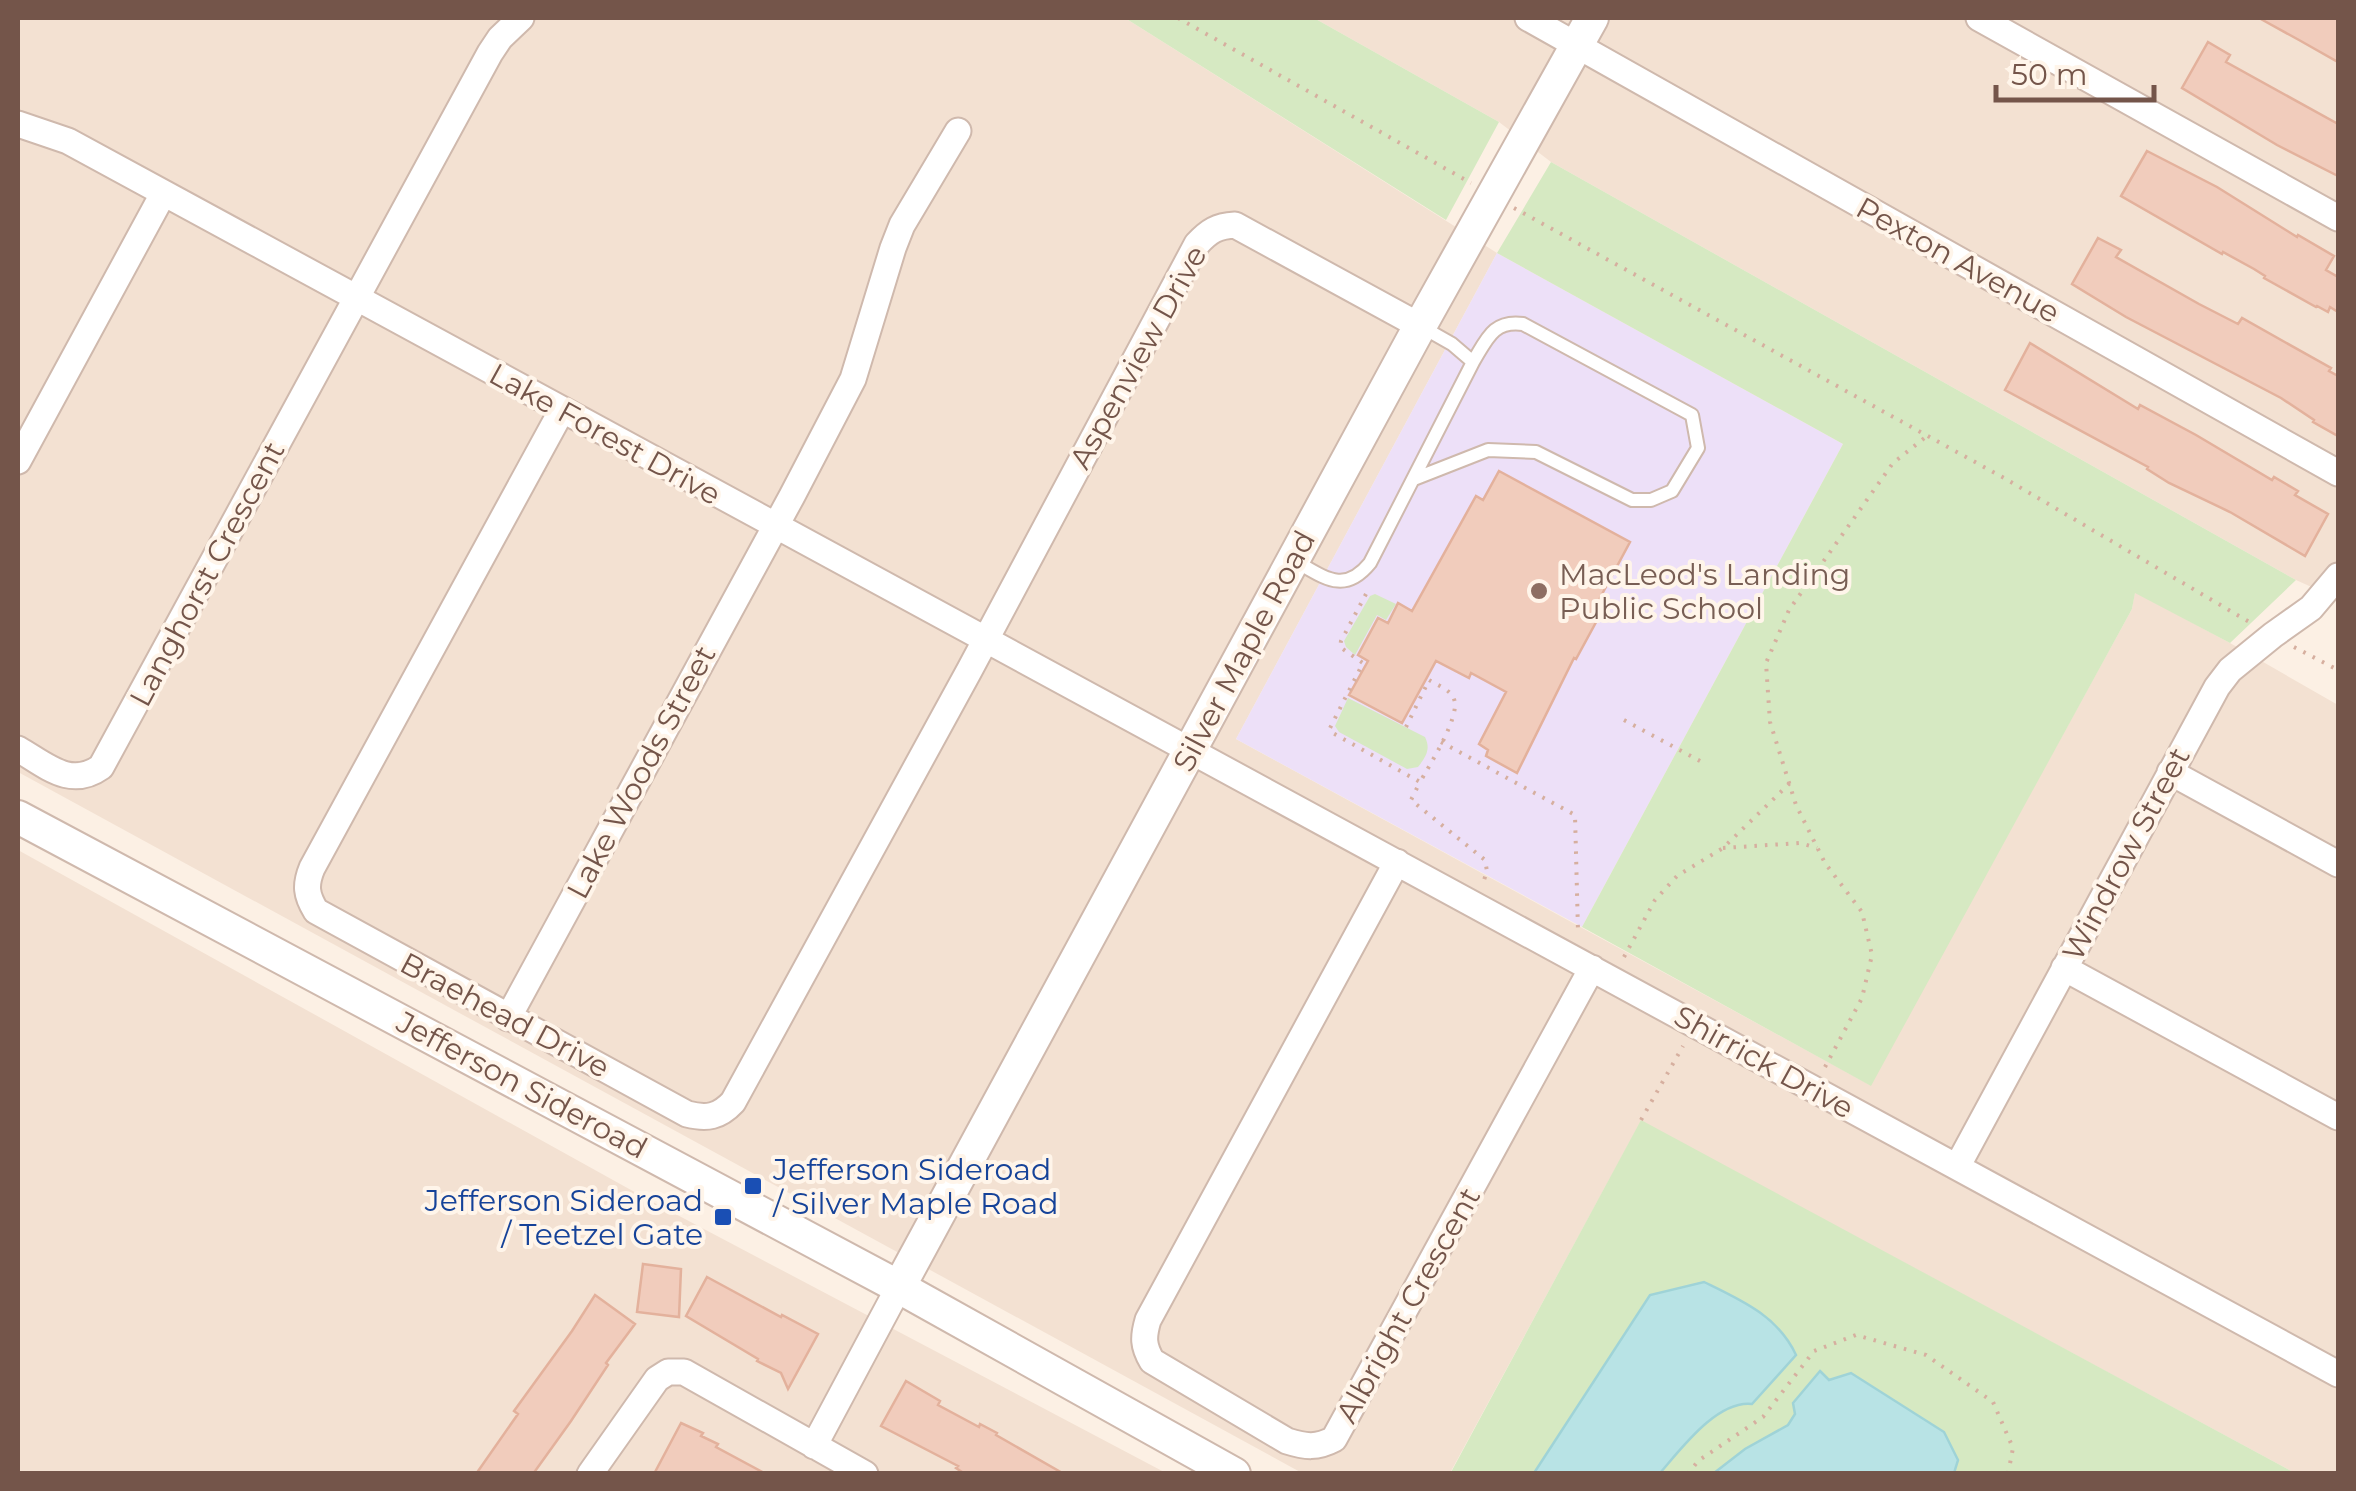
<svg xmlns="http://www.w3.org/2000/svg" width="2356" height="1491" font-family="Montserrat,sans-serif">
<rect width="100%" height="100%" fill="#fcf0e4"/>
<path fill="#f3e1d2" d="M18,18h1107l372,235 -261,486 634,346 262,-476 3,-17 95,51 108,62v768h-43l-654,-352 -191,352h-148l-1284,-701z
M1314,18h1024v581l-42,-19 -745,-418 -52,-40z
M18,850l631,350 517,273h-1148z"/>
<path fill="#ede0f8" d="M1497,253l346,191 -261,483 -346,-188z"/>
<path fill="#d6e9c2" d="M1125,18h189l185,104 -53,98z
M1551,162l745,418 -66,63 -95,-50 -3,16 -261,477 -289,-159 261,-483 -346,-191z
M1375,594l21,10 -10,16 -9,-5 -22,40 -9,-8 -2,-6 26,-45z
M1348,698l77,39c6,12 1,20 -7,30l-11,2 -68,-37 -4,-6z
M1641,1120l654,353 -845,1z"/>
<path fill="#b8e3e5" stroke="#9fd3d7" stroke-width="2.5" d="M1704,1282c37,18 74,34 92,73l-44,49c-35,-4 -71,45 -92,69h-126l116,-178z
M1820,1371l9,9 22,-7 93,59 14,28 -4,13h-240l31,-24 43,-24 7,-11 -2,-11z"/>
<path fill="#f1ccbc" stroke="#e3b19c" stroke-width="2.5" d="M2259,18h79v44l-39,-22z
M2208,42l22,13 -4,7 112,62v52l-61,-31 -95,-57z
M2147,151l70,36 80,50 1,-2 36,21 -8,14 12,7v35l-8,-5 -2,5 -11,-6 -1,1 -52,-29 1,-2 -11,-7 -31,-17 -1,2 -101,-58z
M2098,238l23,12 -5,7 83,47 39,20 4,-6 89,50 -2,3 9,5v60l-25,-14 1,-2 -33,-22 -155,-81 -54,-33z
M2030,343l108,66 2,-4 56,30 76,45 2,-3 24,14 -3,4 33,19 -23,42 -75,-44 -61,-29 -22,-14 1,-2 -143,-77z
M1499,471l131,71 -30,56 7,4 -31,57 -2,-1 -57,115 -31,-17 2,-6 -9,-6 27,-52 -35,-19 -2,5 -33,-17 -34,62 -53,-28 19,-34 -10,-6 20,-37 10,5 10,-20 14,8 64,-115 7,4z
M643,1264l38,5 -2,48 -42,-5z
M707,1277l74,40 1,-2 36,19 -30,55 -7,-16 -24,-12 1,-2 -72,-43z
M595,1295l40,29 -29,39 2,2 -37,56 -38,53h-57l42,-60 -4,-3 58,-80z
M906,1381l34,20 -2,4 41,22 1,-3 17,9 -1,2 68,39h-99l-9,-6 2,-2 -77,-40z
M681,1423l22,10 -2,3 17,8 -2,3 50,27h-112z"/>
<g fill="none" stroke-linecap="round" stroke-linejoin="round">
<defs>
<path id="service" d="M1414,479l74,-29 48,2 96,48h19l21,-9 26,-43 -6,-33 -169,-91c-30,-4 -36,15 -50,38
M1295,561c29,16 49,34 75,2l103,-201 -21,-18 -30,-17"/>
<path id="minor" d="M1528,18l810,455
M1979,18l359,200
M18,124l50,17 2270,1233
M562,410l-250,458c-7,17 -6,27 4,43l371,203c20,5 32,3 46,-12l236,-431 228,-427c12,-13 20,-18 38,-19l185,101
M18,461l145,-267
M18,749c28,16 52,40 83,18l389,-714 10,-15 21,-20
M2170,772l168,92
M1397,862l-249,458c-5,17 -5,26 4,41l135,80c19,6 30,7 47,-2l258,-471
M2064,968l274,149
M508,1018l284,-522 61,-117 40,-131 9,-23 56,-94
M1957,1167l260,-480 13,-17 43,-35 38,-27 27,-32
M814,1446l85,-159
M590,1474l67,-95 11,-7h16l181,102"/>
<path id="tertiary" d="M18,817l881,470 335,187
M899,1287l521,-961 172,-308"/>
</defs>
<use href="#service" stroke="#cfb9ad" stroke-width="16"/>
<use href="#minor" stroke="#cfb9ad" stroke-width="29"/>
<use href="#tertiary" stroke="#cfb9ad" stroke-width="36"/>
<path stroke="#d6af9f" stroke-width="4" stroke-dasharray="2.5 8" stroke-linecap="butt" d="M1178,18l293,165
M1514,208l490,270 247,145
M1366,594l-25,47 -1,6 23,16 -33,65 1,4 89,50 -9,18 74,60 2,11 -3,9
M2294,647l44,23
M1624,720l76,41
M1406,727l23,-47c8,5 22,10 25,19 7,17 -25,67 -34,83
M1441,742l134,73 3,116
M1723,848l77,-5 17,5
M1624,957l31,-57 22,-24 46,-28 67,-65
M1825,1067l37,-69 10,-43 -10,-43 -37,-49 -29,-58 -26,-83 -4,-59 23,-53 104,-147 34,-27
M1641,1120l42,-74
M1688,1474l10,-13 65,-44 51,-66 42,-16 70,20 67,47 20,46 -5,26"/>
<use href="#service" stroke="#fff" stroke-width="12"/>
<use href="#minor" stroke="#fff" stroke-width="25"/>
<use href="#tertiary" stroke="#fff" stroke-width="32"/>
</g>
<circle fill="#8d6e63" stroke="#fff5ea" stroke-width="4" cx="1539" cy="591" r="10"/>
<g fill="#1a4fb4" stroke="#fff5ea" stroke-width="4">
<rect x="743" y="1176" width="20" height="20" rx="5"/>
<rect x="713" y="1207" width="20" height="20" rx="5"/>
</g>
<g text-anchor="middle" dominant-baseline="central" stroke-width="8" stroke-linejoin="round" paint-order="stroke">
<g font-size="30" fill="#74554a" stroke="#fff5ea">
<text transform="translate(1958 260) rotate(29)">Pexton Avenue</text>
<text transform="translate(1138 357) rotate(-61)">Aspenview Drive</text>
<text transform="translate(605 434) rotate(29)">Lake Forest Drive</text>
<text transform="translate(207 574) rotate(-62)">Langhorst Crescent</text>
<text transform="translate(1244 651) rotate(-62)">Silver Maple Road</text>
<text transform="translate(641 772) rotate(-62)">Lake Woods Street</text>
<text transform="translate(2126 854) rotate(-62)">Windrow Street</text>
<text transform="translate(505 1015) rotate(28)">Braehead Drive</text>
<text transform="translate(1764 1062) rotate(29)">Shirrick Drive</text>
<text transform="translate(522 1085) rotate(28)">Jefferson Sideroad</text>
<text transform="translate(1408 1305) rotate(-61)">Albright Crescent</text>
</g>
<g font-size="30" fill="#785e54" stroke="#fff5ea" text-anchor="start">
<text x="1559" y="574">MacLeod's Landing<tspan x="1559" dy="34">Public School</tspan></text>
</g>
<g font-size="30" fill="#164399" stroke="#fff5ea" text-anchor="start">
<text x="773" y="1169">Jefferson Sideroad<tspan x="773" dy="34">/ Silver Maple Road</tspan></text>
<text x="703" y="1200" text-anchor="end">Jefferson Sideroad<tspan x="703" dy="34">/ Teetzel Gate</tspan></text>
</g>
</g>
<rect width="2356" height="1491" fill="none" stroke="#74554a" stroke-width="40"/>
<path d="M1996 85v15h158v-15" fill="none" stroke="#74554a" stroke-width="5"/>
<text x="2011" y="85" font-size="30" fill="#74554a" stroke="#fff5ea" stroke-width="8" paint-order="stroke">50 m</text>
</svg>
